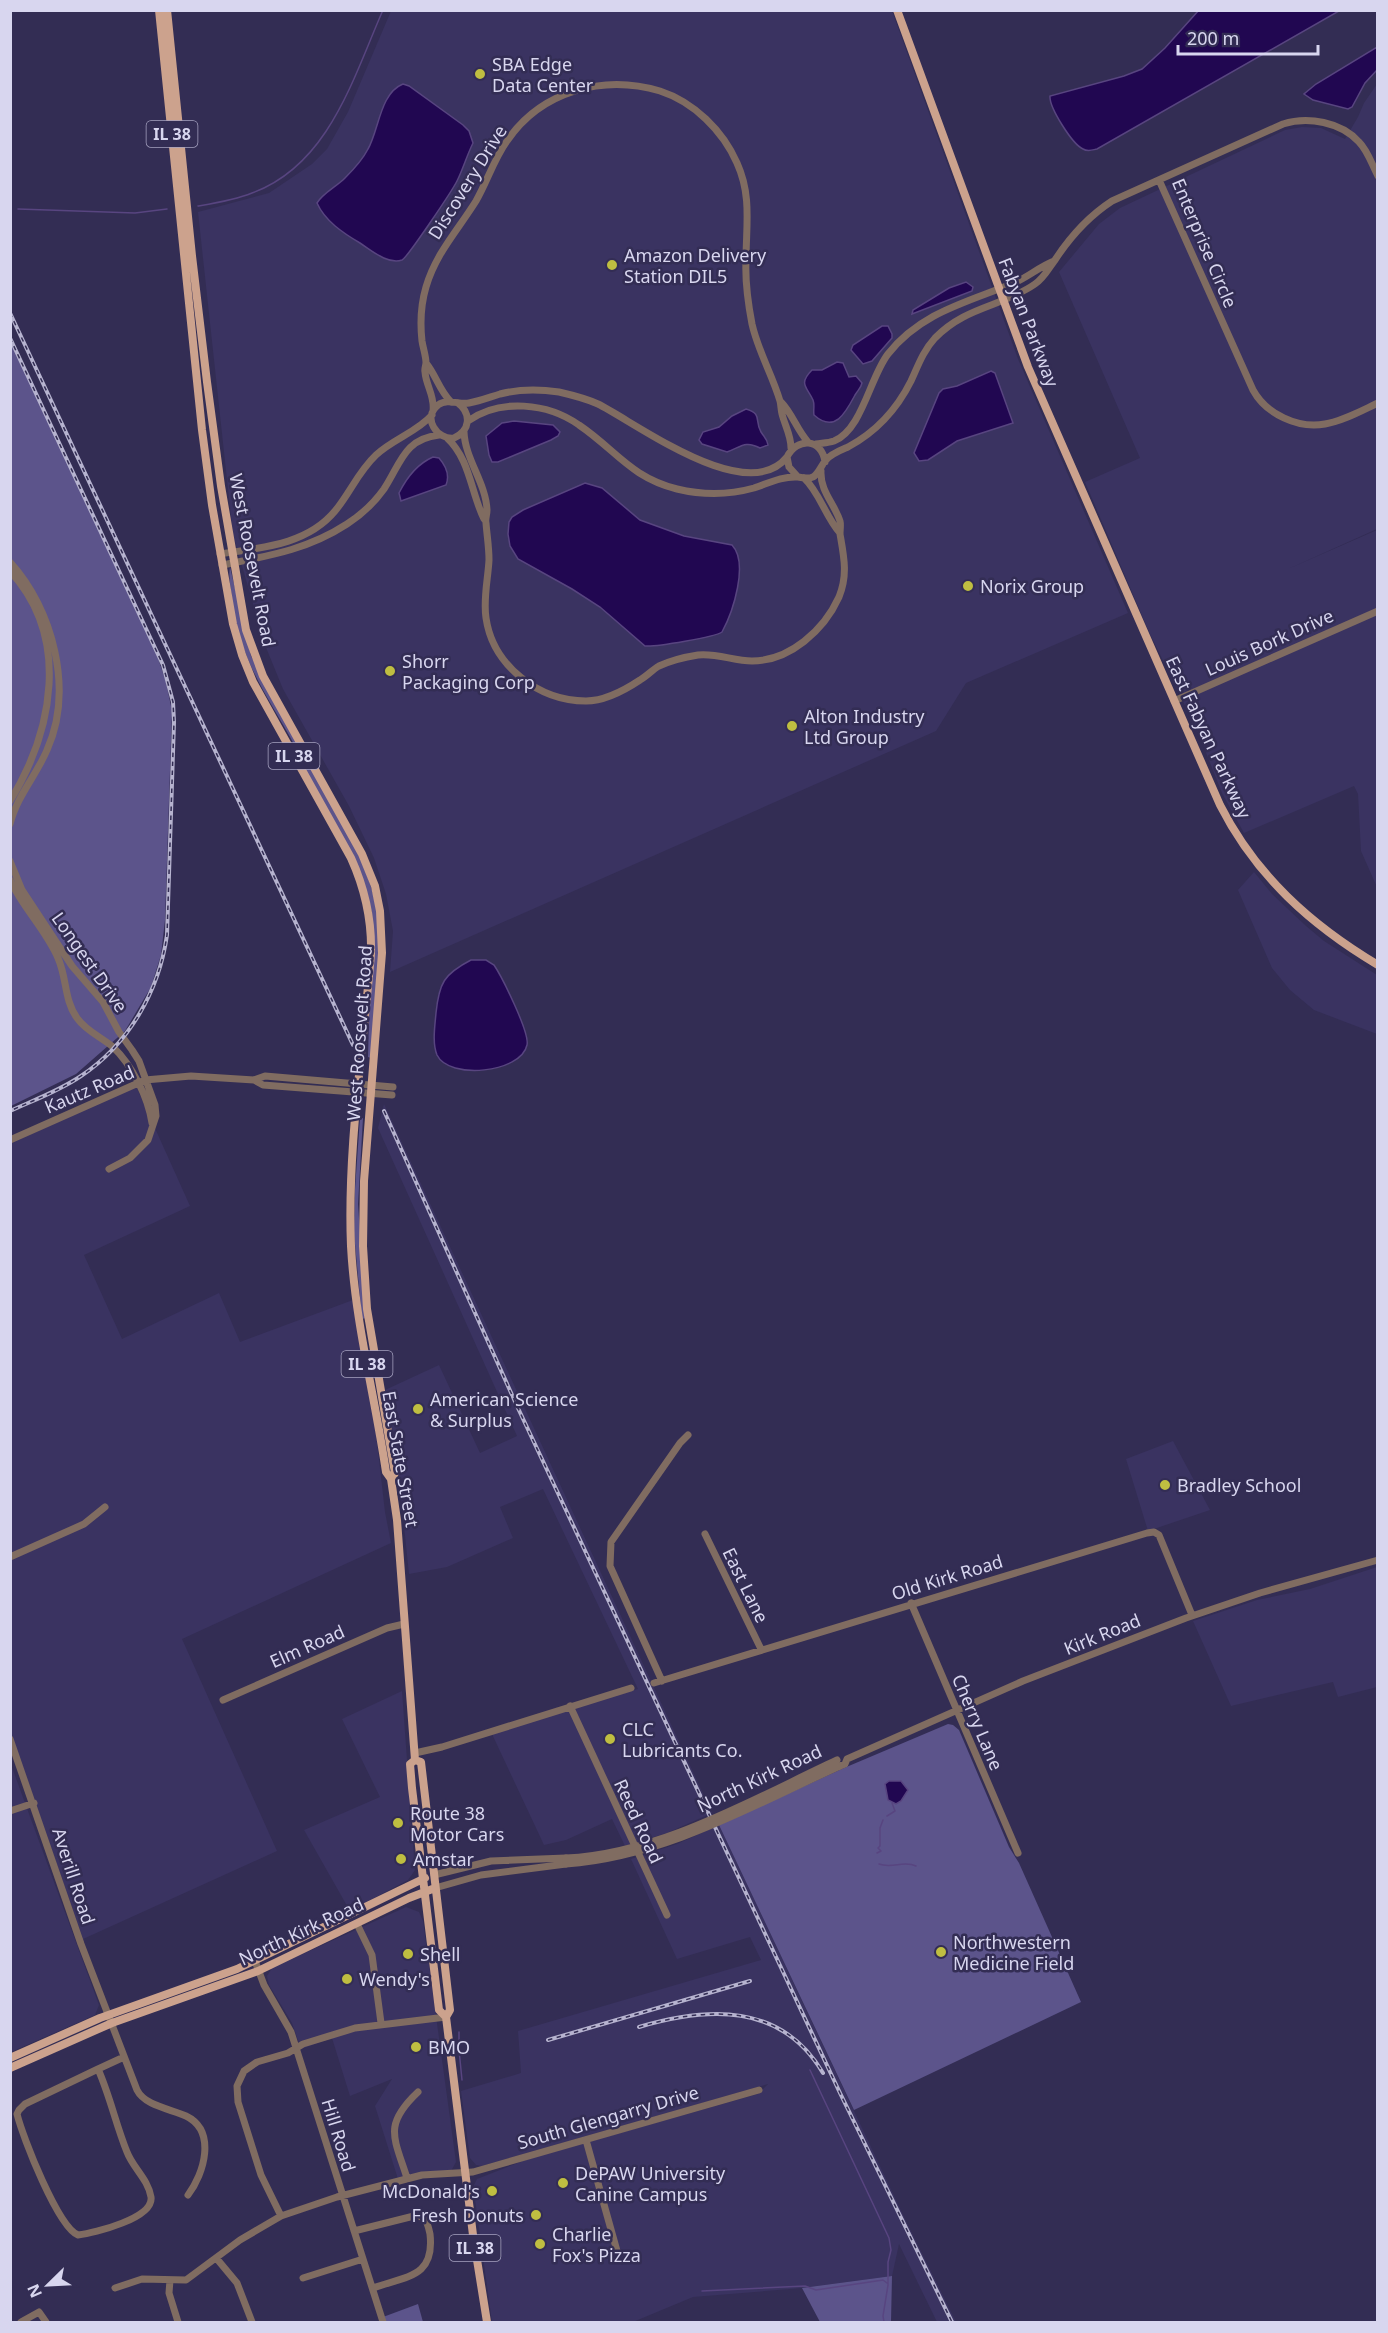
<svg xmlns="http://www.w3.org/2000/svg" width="1388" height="2333" font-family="'Noto Sans',sans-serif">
<rect width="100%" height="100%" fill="#332d54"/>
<path fill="#3a3361" d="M391,11h501l126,348 110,254 -162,70 -30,48 -546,241 3,-41 -7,-37 -12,-36 -25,-52 -66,-117 -18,-44 -32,-110 -35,-323 71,-19 43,-29 15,-15 21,-37z
M1377,84v445l-89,40 89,-39v357l-16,-36 -3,-57 -4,-8 -110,47 -22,-40 -25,-63 -48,-98 -64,-150 55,-24 -81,-186 40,-48 21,-16 165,-78 17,-3 19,1 24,11 13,-22 6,-14z
M1254,872l18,22 34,32 18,15 53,34v59l-63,-24 -24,-20 -18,-22 -34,-78z
M136,1086l54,120 -106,49 38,84 97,-46 21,49 113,-42 22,125 10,87 6,31 -209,96 95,212 -194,88 -72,-205 -1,-590z
M384,1104l328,709 -45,20 -42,13 -13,-27 -46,21 -22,5 -52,-111 76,-25 70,-20 -95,-200 -43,18 13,31 -66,29 -38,7 -11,-106 -13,-78 54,-25 41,88 37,-17 -139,-308z
M1173,1441l37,69 -62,21 -22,-72z
M1377,1567v120l-39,10 -5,-15 -102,24 -38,-85 64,-21 53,-11z
M402,1691l13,179 -7,10 -58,31 -46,-81 76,-33 -38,-78z
M10,1762l89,243 -4,10 -84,37z
M719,1825l185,392 52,105h-19l-38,-78 -7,32 -90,12 -109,9 -60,25h-141l-18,-130v-7l3,-6 51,-20 230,-65 10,-10 -286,82 -6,-1 -6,-7 -9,-67 60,-18 -3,-42 243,-71 -11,-23 -73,22 -46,-100 46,-15z
M406,1907l13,5 4,9 33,241 -5,9 -53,8 -23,-73 17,-27 -42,17 -18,-58 -31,11 -9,-26 -23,-38 -2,-9 5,-8z"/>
<path fill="#5c548b" d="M11,341l143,305 12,36 6,29 -7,209 -4,35 -10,32 -26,44 -49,43 -65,32z
M230,567l21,89 47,88 -3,2c-28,-51 -56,-87 -63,-147 -1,-11 -4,-22 -2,-32z
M308,764c23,40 49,79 63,123 16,49 4,120 0,171l-3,-1 4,-145 -68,-146z
M360,1118h3l-5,86 8,114 -4,1 -8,-86 1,-44z
M948,1724l5,1 6,5 50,117 10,16 62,139 -227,108 -135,-285 125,-57z
M892,2276l-1,46h-71l-18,-34z
M418,2304l5,18h-38l-2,-5z"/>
<path fill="#210751" stroke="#584580" stroke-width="1.5" d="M1199,10l140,1 -242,138c-5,1 -9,3 -14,0 -11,-5 -34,-42 -33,-53l74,-20 18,-7 23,-21z
M1377,47v23l-12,13 -13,24 -4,2 -35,-9 -9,-6 12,-10z
M403,84l6,2 54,39 6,6 4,12c-6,12 -10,26 -16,38 -5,10 -50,77 -55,79 -14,5 -31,-10 -42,-17 -17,-10 -35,-22 -43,-40 6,-10 19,-16 28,-25 8,-8 18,-19 23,-29 11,-19 12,-56 35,-65z
M966,282l7,5 -1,4 -60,23 1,-4 36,-22z
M882,326h6l4,8v4l-20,23 -9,3 -12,-14 2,-5z
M837,362l6,1 6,14 7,-1 6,7c-1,5 -4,7 -7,12 -9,17 -20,39 -41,20 -1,-5 1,-10 -1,-15 -6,-13 -15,-16 -1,-30h10z
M991,371l4,2 18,50 -56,18 -29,19 -9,1 -5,-8 25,-60 4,-4 14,-3z
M746,409c17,5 8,11 15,23 3,5 6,6 7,13l-8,3c-15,-8 -19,-1 -33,4l-25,-8 -3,-4 4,-8 16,-5 13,-11z
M514,421l39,4 7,7 -2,4 -7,4 -53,22h-6l-3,-7 -3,-19 16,-13z
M433,457l6,1c7,8 11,17 7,27l-45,16 -2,-8c8,-16 18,-29 34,-36z
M585,483l17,5 38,32 44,16 48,9c17,18 1,67 -10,87 -7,5 -66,15 -77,14l-45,-39 -28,-18 -54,-30 -8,-13 -2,-12 1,-12 3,-5 11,-7z
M471,960h15l8,5c8,12 36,68 33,80 -6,28 -78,35 -90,10 -5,-12 -2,-30 -1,-42 3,-30 8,-39 35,-53z
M889,1781h12l7,9 -7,11 -5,3 -8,-4 -3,-16z"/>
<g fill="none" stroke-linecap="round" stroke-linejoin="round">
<path stroke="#584580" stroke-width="1.5" d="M198,206c18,-3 37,-6 54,-13 77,-28 101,-115 131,-183
M18,209l117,4 32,-4
M887,1816l8,-5 -3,-8
M877,1853l4,-2 -3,-3 2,-2v-18l3,-8
M879,1864c13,5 25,-4 37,2
M459,2032v12
M459,2050l3,30
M810,2070l79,168 2,12 -3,12v23l-5,31 1,6
M702,2291l103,-5 11,4 67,-10 4,3"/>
<path stroke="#806c61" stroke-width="7" d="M1159,180l94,210c13,24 45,39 72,34 18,-3 36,-13 53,-21
M426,363c10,12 13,27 25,39
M781,402c11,11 16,28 27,40
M458,403c14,11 12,28 -4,35 -17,2 -32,-20 -16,-33 10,-7 21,0 31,-2 11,-2 21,-6 31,-9 19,-5 39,-5 59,-2 13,3 26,6 39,12 40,20 149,103 189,53
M433,411c2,-15 -7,-25 -8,-39 -1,-2 1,-7 1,-9 0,-7 -3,-15 -4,-22 -2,-18 -1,-37 4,-54 10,-34 32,-57 50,-86 11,-19 18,-42 31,-60 34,-50 96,-67 153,-50 34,11 63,40 77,72 15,33 9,63 9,98 -1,21 2,42 6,63 6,27 20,50 28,77 1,4 1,9 2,13 3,12 9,21 9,34
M468,421c32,-23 80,-18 111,4 37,25 51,52 98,64 25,6 52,6 77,-1 15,-5 28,-12 44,-11
M464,432c1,27 22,51 23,78 0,5 -2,9 -1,13 1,13 3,24 3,37 -1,19 -6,39 -3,58 7,48 53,83 100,83 19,0 39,-11 54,-21 7,-4 12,-10 19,-14 11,-5 26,-9 39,-11 19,-2 36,6 54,6 38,0 72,-31 87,-64 9,-22 5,-40 1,-63 0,-4 1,-9 0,-13 -6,-18 -20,-30 -19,-50
M447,438c23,21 24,55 37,81
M816,444c6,-1 12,-1 18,-3 28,-11 36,-64 54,-87 33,-42 80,-52 126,-71 14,-6 25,-16 40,-22
M825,462c-3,-24 -28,-25 -38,-5l2,10 9,10c19,4 18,-3 27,-16 5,-7 16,-11 23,-14 28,-15 49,-38 63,-66 7,-15 12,-30 24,-43 31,-32 67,-31 100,-54 10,-7 13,-15 20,-24 15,-23 34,-44 57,-59l171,-77c25,-8 58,-2 76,18 9,9 13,23 19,34
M804,478c16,15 21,38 36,55
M220,554c40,-6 87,-9 115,-43 15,-18 23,-39 41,-56 17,-16 41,-23 56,-40
M10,562c43,47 64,128 37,188 -11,26 -30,46 -37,74
M222,565c46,-9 85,-15 125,-41 14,-9 27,-21 37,-35 17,-26 20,-50 55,-54
M10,571c61,66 43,160 0,230
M1174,701l204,-90
M10,861l12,29 50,76 31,36 16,30 13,18 7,11 16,44 1,11 -8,24 -18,18 -21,11
M10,880c13,28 36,50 48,78 9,20 6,42 19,60 9,13 24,19 36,29 19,18 35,50 39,76
M254,1080l9,5 129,10
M10,1140l135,-60 46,-4 63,4 11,-4 128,11
M705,1534l56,115
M10,1557l74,-33 21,-17
M911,1603l107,250
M662,1681l-52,-115 1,-24 69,-99 8,-8
M654,1683l493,-150 7,-1 5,3 33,80
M223,1700l164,-72 17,-4
M570,1706l97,209
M10,1739l71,205 56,146c8,16 34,19 49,26 31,15 18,58 2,79
M415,1753l27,-6 189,-59
M840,1766l5,-2 2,-5 176,-78 163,-63 74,-25 118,-33
M10,1811l24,-8
M434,1875l57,-14 75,-3
M435,1888l46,-13 85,-11
M357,1924l15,31 9,68
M255,1961l9,24 27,47 92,290
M98,2069l-73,35 -6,6 -2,4c6,24 41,113 61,121 17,-2 76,-17 73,-38 -3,-18 -18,-29 -24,-45 -11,-27 -17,-56 -29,-83l26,-12
M586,2140l31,111
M407,2178c-13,-41 -24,-53 11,-86
M281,2216l-20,-41 -23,-73 -1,-16 7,-15 13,-9 31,-9 15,-9 52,-16 91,-11
M354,2231l64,-16c9,4 10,10 12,19 5,44 -24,42 -57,54
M217,2259l20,24 15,39
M303,2278l60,-19
M170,2280l-1,13 9,29
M115,2288l27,-9 44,1 54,-40 41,-24 56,-19 85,-22 51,-3 286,-82
M21,2322l18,-10 7,10"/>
<path stroke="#cca28d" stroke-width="8" d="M159,10l43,420 10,75 21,119 9,31 11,27 98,176c14,31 21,62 20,96 -8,95 -24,198 -20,292 4,76 24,151 35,226l5,7 6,41 18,240 -5,4 2,24 27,222 7,7
M167,10l25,246 15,126 14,104 25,144 17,46 99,178 13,32 5,25 2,42 -18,228 -1,65 4,63 28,164 -4,6
M897,10l131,357 192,438c36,71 91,120 158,160
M415,1760l6,2 29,248 -4,7 27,218 14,87
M10,2058l90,-40 137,-49 188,-91
M10,2068l102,-45 146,-52 151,-73 26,-10"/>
<defs>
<path id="rail" d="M10,313l343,732
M10,338l153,327 10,37 1,20 -7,213c-8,56 -38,109 -86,141 -22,15 -47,24 -71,35
M384,1111l133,295 323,687 112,229
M639,2027c68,-20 142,-25 184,46
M548,2040l202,-59"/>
</defs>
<use href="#rail" stroke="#b6b3cf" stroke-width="4"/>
<use href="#rail" stroke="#332d54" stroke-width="1.5" stroke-dasharray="4.5" stroke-linecap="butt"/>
<path stroke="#806c61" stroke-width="7" d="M566,1858c93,-4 187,-59 271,-98
M566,1864c98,-7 186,-58 274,-98"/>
</g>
<g fill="#bfbe41" stroke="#332d54" stroke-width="2">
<circle cx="480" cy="74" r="6"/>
<circle cx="612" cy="265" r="6"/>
<circle cx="968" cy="586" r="6"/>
<circle cx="390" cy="671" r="6"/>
<circle cx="792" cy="726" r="6"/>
<circle cx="418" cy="1409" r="6"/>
<circle cx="1165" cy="1485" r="6"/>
<circle cx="610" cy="1739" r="6"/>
<circle cx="398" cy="1823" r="6"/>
<circle cx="401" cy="1859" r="6"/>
<circle cx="941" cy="1952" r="6"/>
<circle cx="408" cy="1954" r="6"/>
<circle cx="347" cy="1979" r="6"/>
<circle cx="416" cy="2047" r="6"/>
<circle cx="563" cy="2183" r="6"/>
<circle cx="492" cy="2191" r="6"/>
<circle cx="536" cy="2215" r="6"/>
<circle cx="540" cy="2244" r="6"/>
</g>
<g text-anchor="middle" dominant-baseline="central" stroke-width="5" stroke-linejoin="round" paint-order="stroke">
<g fill="#332d54" stroke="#a6a3c0" stroke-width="1.5">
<rect x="146.5" y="121" width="51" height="26" rx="4.5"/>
<rect x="268.5" y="743" width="51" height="26" rx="4.5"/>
<rect x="341.5" y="1351" width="51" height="26" rx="4.5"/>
<rect x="449.5" y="2235" width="51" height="26" rx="4.5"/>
</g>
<g font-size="16" font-weight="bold" fill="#d8d6ef">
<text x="172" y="134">IL 38</text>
<text x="294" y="756">IL 38</text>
<text x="367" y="1364">IL 38</text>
<text x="475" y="2248">IL 38</text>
</g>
<g font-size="18" fill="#d8d6ef" stroke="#332d54" text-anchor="start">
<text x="492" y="64">SBA Edge<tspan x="492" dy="21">Data Center</tspan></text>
<text x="624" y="255">Amazon Delivery<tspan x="624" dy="21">Station DIL5</tspan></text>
<text x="980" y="586">Norix Group</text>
<text x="402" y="661">Shorr<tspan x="402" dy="21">Packaging Corp</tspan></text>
<text x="804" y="716">Alton Industry<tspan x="804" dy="21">Ltd Group</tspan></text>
<text x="430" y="1399">American Science<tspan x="430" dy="21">&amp; Surplus</tspan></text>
<text x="1177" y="1485">Bradley School</text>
<text x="622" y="1729">CLC<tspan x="622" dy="21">Lubricants Co.</tspan></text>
<text x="410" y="1813">Route 38<tspan x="410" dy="21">Motor Cars</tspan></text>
<text x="413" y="1859">Amstar</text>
<text x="953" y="1942">Northwestern<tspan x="953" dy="21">Medicine Field</tspan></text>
<text x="420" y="1954">Shell</text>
<text x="359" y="1979">Wendy's</text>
<text x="428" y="2047">BMO</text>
<text x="575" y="2173">DePAW University<tspan x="575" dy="21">Canine Campus</tspan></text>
<text x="480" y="2191" text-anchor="end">McDonald's</text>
<text x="524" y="2215" text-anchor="end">Fresh Donuts</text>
<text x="552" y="2234">Charlie<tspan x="552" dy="21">Fox's Pizza</tspan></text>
</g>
<g font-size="18" fill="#d8d6ef" stroke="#332d54">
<text transform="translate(467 182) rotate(-58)">Discovery Drive</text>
<text transform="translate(1205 243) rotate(67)">Enterprise Circle</text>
<text transform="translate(1029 322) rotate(69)">Fabyan Parkway</text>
<text transform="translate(253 560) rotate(79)">West Roosevelt Road</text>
<text transform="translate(1269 642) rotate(-24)">Louis Bork Drive</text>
<text transform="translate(1209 737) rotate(65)">East Fabyan Parkway</text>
<text transform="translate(90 962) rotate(55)">Longest Drive</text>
<text transform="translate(359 1033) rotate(-86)">West Roosevelt Road</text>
<text transform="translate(89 1089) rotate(-23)">Kautz Road</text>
<text transform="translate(401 1459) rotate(80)">East State Street</text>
<text transform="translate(947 1577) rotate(-17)">Old Kirk Road</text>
<text transform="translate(746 1585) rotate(64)">East Lane</text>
<text transform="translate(1102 1634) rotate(-22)">Kirk Road</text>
<text transform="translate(307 1646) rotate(-24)">Elm Road</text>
<text transform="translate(978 1722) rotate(67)">Cherry Lane</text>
<text transform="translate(759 1778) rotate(-25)">North Kirk Road</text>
<text transform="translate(639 1821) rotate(65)">Reed Road</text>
<text transform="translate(74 1876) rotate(72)">Averill Road</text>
<text transform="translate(301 1931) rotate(-25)">North Kirk Road</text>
<text transform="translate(608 2117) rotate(-16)">South Glengarry Drive</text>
<text transform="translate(339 2135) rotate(73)">Hill Road</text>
</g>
</g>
<rect width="1388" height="2333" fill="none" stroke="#d8d6ef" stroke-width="24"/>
<g transform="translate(48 2285) rotate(246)" stroke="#332d54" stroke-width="4.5" paint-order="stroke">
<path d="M0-4.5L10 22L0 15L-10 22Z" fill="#d8d6ef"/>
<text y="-9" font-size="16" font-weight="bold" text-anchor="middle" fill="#d8d6ef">N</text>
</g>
<path d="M1178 45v9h140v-9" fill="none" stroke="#d8d6ef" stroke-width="3"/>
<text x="1187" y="45" font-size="18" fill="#d8d6ef" stroke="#332d54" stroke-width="4.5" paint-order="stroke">200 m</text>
</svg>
